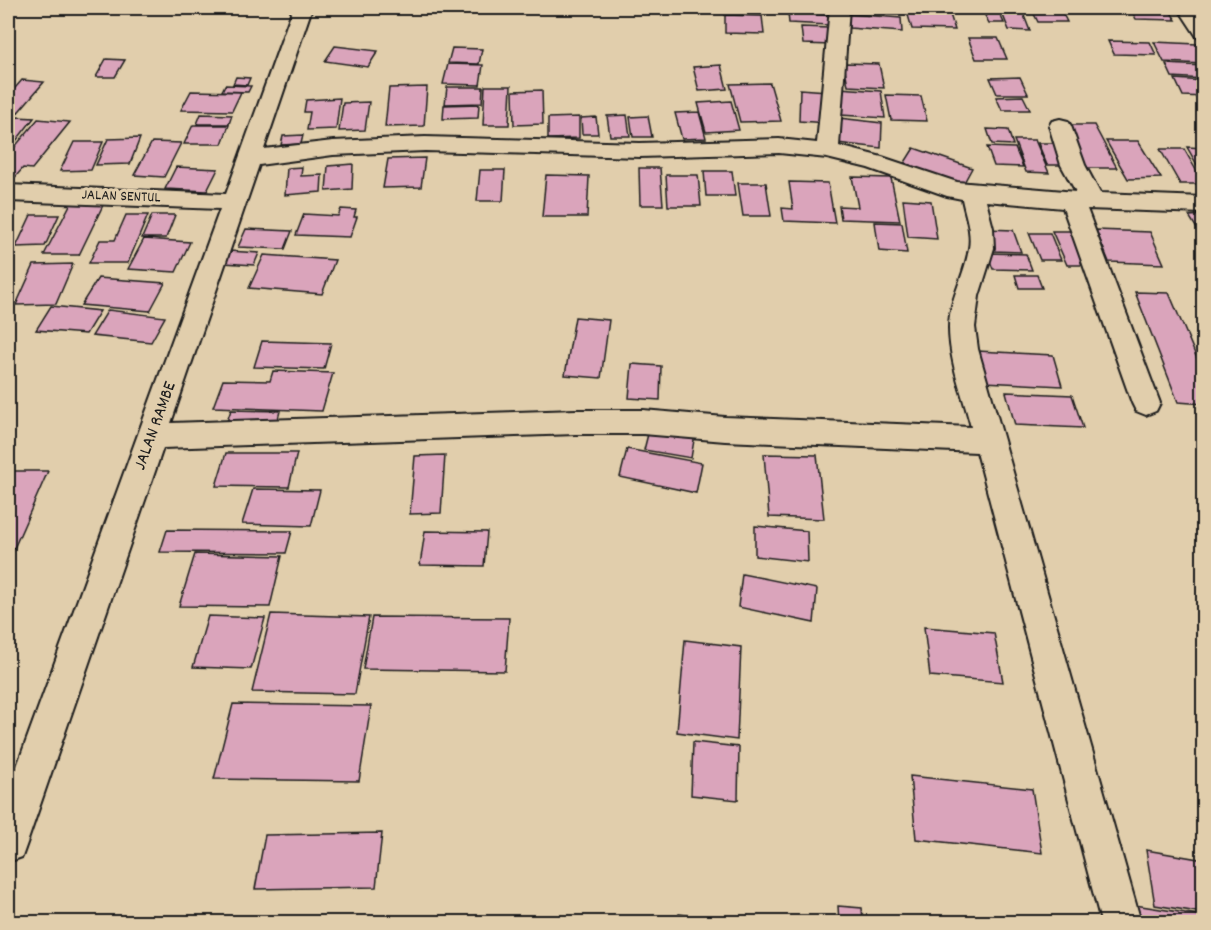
<svg xmlns="http://www.w3.org/2000/svg" width="1211" height="930" font-family="Dekko,sans-serif">
<rect width="100%" height="100%" fill="#e1ceac"/>
<filter id="ink" filterUnits="userSpaceOnUse"><feTurbulence type="fractalNoise" baseFrequency=".0167" numOctaves="2"/><feDisplacementMap in="SourceGraphic" scale="12" xChannelSelector="R" yChannelSelector="G"/><feConvolveMatrix kernelMatrix="1 2 1 2 8 2 1 2 1" color-interpolation-filters="sRGB"/></filter>
<g filter="url(#ink)">
<path fill="#daa4bb" stroke="#1c1c1c" stroke-width="1.5" d="M724,8h31v5l-31,-1z
M906,8h42l7,22 -43,-1z
M981,8h16l7,15h-15z
M1031,8h29l7,14h-29z
M1130,8h38l8,12 -40,-1z
M788,13l40,2 1,10 -40,-2z
M1002,13h21l7,18 -21,-1z
M849,14l52,4 1,14 -53,-4z
M725,15l37,1 2,18 -39,-1z
M801,27l28,1 2,17 -28,-1z
M968,38h30l9,21h-31z
M1108,41l42,1 6,13 -42,-1z
M1154,42l43,2 7,13v7l-40,-2z
M335,46l43,5 -10,16 -43,-6z
M452,48l30,1 -3,15 -31,-1z
M106,59l19,1 -10,17h-19z
M844,63l35,1 5,24 -36,-2z
M448,64l35,1 -3,20 -37,-1z
M1166,64l38,2v13l-32,-2z
M721,65l6,24 -28,2 -6,-24z
M236,77l14,1 -3,7 -14,-1z
M1020,77l8,17h-31l-7,-16z
M1175,79l29,2v16l-21,-1z
M22,80l22,2 -36,42v-28z
M770,83l11,38 -41,1 -10,-38z
M225,85l26,1 -3,6 -26,-1z
M485,86h26l-2,39h-26z
M427,87l-3,39 -39,1 4,-39z
M447,87h36l-1,16 -37,1z
M839,88l42,3 4,27 -44,-3z
M800,89l27,2v32l-28,-2z
M542,90l1,34 -29,1 -1,-34z
M191,91l50,1 -9,19 -51,-1z
M886,95l35,1 6,25 -36,-1z
M1023,96l7,14h-28l-6,-13z
M340,98l-4,31 -29,1 3,-18h-6l2,-12z
M731,101l8,29 -33,2 -8,-29z
M369,102l-4,28 -26,1 4,-28z
M479,104l-1,14 -35,1 1,-14z
M699,112l7,26 -24,1 -7,-26z
M201,114l31,1 -3,9h-32z
M627,115l3,21h-20l-3,-20z
M648,116l4,21h-19l-3,-20z
M16,117l18,1 -26,33v-24z
M579,117v21l-31,1v-21z
M596,117l2,17h-16l-1,-16z
M839,118l43,5 -1,25 -44,-5z
M38,119l32,3 -38,47 -9,-1 -12,14 -3,-1v-26z
M193,125h36l-7,19h-38z
M1063,125h31l23,43h-32z
M987,129l21,1 5,15 -21,-1z
M303,135l-2,9 -20,1 2,-9z
M140,138l-10,26 -34,1 12,-26z
M1014,140h21l14,33 -23,-1z
M1106,141h32l23,37 -33,1z
M74,142h29l-12,28 -31,1z
M152,142l29,1 -17,34 -30,-2z
M1038,143h20l10,22h-21z
M987,147l28,1 8,19 -29,-1z
M1187,147l17,1v29z
M914,148l58,20 -11,20 -59,-21z
M1160,149h24l20,35h-24z
M425,158l-4,29 -38,1 5,-29z
M353,164l-1,25 -26,2 2,-25z
M176,167l42,2 -11,22 -42,-2z
M302,167l-1,9 21,-1 -1,17 -36,3 2,-27z
M639,168h21l3,37h-23z
M480,170h25l-2,31h-26z
M704,171h28l3,25h-29z
M546,175l43,1 -2,41h-45z
M666,175h32l3,31h-33z
M852,177l39,1 9,43 -59,-2 -2,-13 19,1z
M789,182l39,1 7,40 -51,-2 -2,-13 11,1z
M738,183h28l5,33h-28z
M903,199l28,2 6,38 -29,-2z
M72,201h33l-26,54h-35z
M341,209l15,1 -2,7h3l-7,20 -54,-2 8,-21 34,2z
M31,215h28l-14,31 -29,1z
M126,215h22l-20,48h-39l11,-23h15z
M152,215h23l-9,23h-24z
M1204,215v25l-15,-24z
M875,222l27,1 5,30 -28,-2z
M246,229l46,2 -7,18 -47,-2z
M986,229l27,1 8,22 -28,-1z
M1096,230l54,2 14,32 -55,-2z
M1052,231h24l16,34h-25z
M1029,233h21l11,27h-21z
M144,239l46,3 -14,30 -48,-3z
M229,251l30,2 -5,12 -30,-2z
M987,253l39,1 6,16 -39,-1z
M264,255l71,5 -13,34 -73,-6z
M73,264l-17,40 -40,1 18,-40z
M1015,275h22l5,13h-23z
M98,278l67,5 -15,28 -69,-6z
M1135,292l34,1 35,82v29l-26,-2z
M51,306l49,5 -14,23 -50,-4z
M108,310l57,7 -14,25 -59,-6z
M575,317l34,3 -8,58 -36,-3z
M262,341l69,2 -7,26 -70,-2z
M977,351l76,4 9,31 -78,-4z
M632,364l29,2 -1,34 -31,-2z
M273,371l60,2 -11,38 -109,-4 10,-27 47,1z
M1006,392l66,3 11,33 -68,-3z
M231,410l49,1 -5,20 -51,-1z
M650,426l45,8 -4,24 -47,-8z
M627,449l75,14 -6,30 -76,-16z
M226,453h71l-8,34 -73,-1z
M764,454l53,1 7,64 -55,-2z
M445,455l-4,58 -31,1 5,-58z
M8,471h40l-40,91z
M253,489l67,1 -9,36 -69,-2z
M755,526l52,5 1,31 -53,-6z
M167,530l125,1 -6,22 -126,-1z
M425,531l62,1 -3,34 -64,-1z
M195,554l87,2 -12,51 -91,-1z
M742,574l75,15 -3,34 -76,-16z
M271,614l98,3 -14,77 -103,-2z
M208,616l57,2 -14,51 -58,-2z
M372,617l137,1 -4,53 -142,-2z
M924,627l70,6 9,49 -73,-6z
M685,640l56,7 -4,93 -60,-8z
M233,704l138,2 -12,75 -145,-2z
M693,742l46,5 -1,53 -47,-5z
M910,776l122,13 10,64 -126,-14z
M382,833l-6,54 -121,2 10,-54z
M1146,850l58,10v53l-49,-8z
M1135,905l69,11v6h-66z
M838,906l24,2 1,14h-24z
M679,914l53,7v1h-54z
M752,918l32,3v1h-32z"/>
<g fill="none" stroke-linecap="round" stroke-linejoin="round">
<defs>
<path id="minor" d="M293,8h19l-48,141 69,-8 92,-4 215,6 139,-4 38,4 13,-135h19l-10,138 43,11 75,25 119,10 -15,-27 -12,-39 3,-5 8,-2 8,2 3,5 14,39 15,28 104,4v16l-117,-4 73,194 -4,8 -10,4 -10,-4 -4,-8 -69,-195 -77,-7 7,27 1,20 -15,48 -4,31 3,22 163,573h-40l-124,-470 -252,-11 -82,-7h-67l-413,14 -136,395 -5,14 -14,5v-71l212,-582 -212,-8v-16l218,9zM425,151l215,6 139,-4 48,5 41,10 79,28 15,3c3,15 10,33 7,49 -4,28 -20,51 -20,80 0,33 14,67 22,99l-246,-10 -82,-7h-67l-405,13 88,-258 74,-10z
M1178,8h18l8,10v21l-7,-2z"/>
</defs>
<use href="#minor" stroke="#1c1c1c" stroke-width="4"/>
<use href="#minor" fill="#e1ceac" fill-rule="evenodd"/>
</g>
</g>
<g text-anchor="middle" dominant-baseline="central" stroke-width="6" stroke-linejoin="round" paint-order="stroke">
<g font-size="15" fill="#1c1c1c" stroke="#e1ceac">
<text transform="translate(121 197) rotate(2)">JALAN SENTUL</text>
</g>
<g font-size="18" fill="#1c1c1c" stroke="#e1ceac">
<text transform="translate(156 426) rotate(-70)">JALAN RAMBE</text>
</g>
</g>
<rect width="1211" height="930" fill="none" stroke="#e1ceac" stroke-width="30"/>
<rect x="15" y="15" width="1181" height="900" fill="none" stroke="#1c1c1c" stroke-width="2" filter="url(#ink)"/>
</svg>
